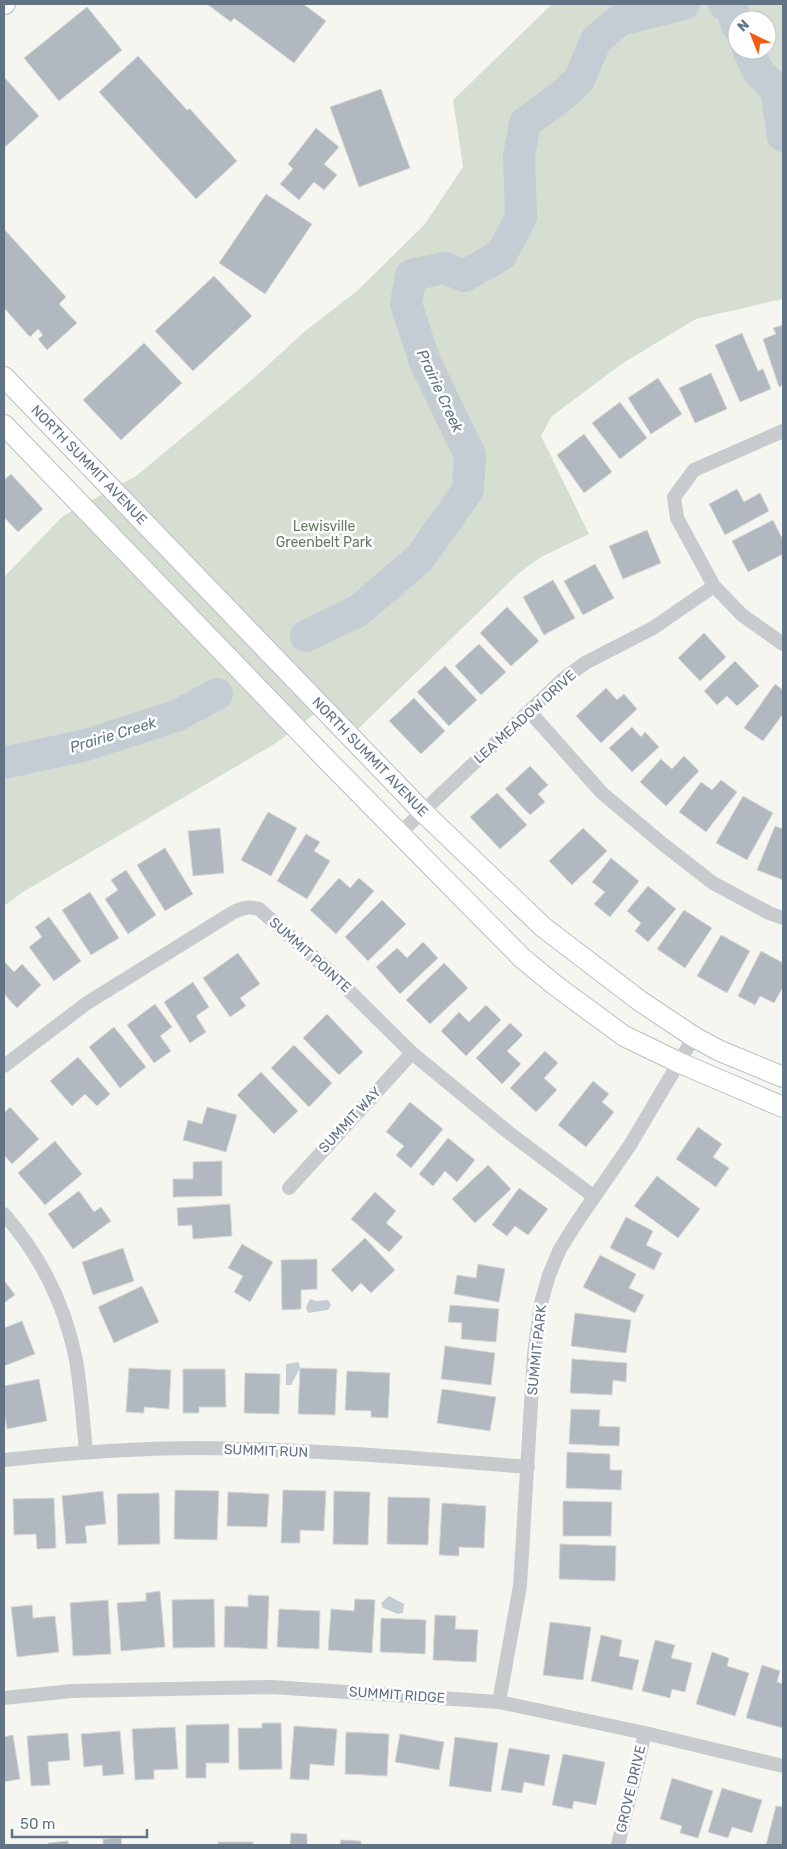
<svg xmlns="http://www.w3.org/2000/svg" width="787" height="1849" font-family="Rubik,sans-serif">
<rect width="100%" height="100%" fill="#f6f6f1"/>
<path fill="#d6ded2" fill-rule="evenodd" d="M552,4h231v295l-87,20 -73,44 -71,53 -11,20 48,98 -48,23 -22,16 -162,157 -27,-28 -54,41 -253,149 -19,14v-329l59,-61 73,-40 118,-98 51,-47 52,-40 68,-67 38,-57 -10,-67zM737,20h30v30h-30z"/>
<path fill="#c4cdd3" d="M310,1299l7,2 11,-1 3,5 -3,5 -20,3 -2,-6z
M299,1362l1,6 -9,17h-5v-21z
M389,1596l15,8 -1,9 -5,1 -15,-6 -2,-5z"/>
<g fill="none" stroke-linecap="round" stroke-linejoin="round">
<path stroke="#c4cdd3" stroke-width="32" d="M724,4l8,5 5,17
M748,50l10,21 18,19 7,46
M306,636l52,-25 61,-52 49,-69 2,-35 -45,-93 -19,-58 5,-29 33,-7 20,8 37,-21 20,-38 -2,-61 6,-33 38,-28 16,-15 17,-40 24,-20 64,-16
M4,763l82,-18 90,-29 41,-22"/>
</g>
<path fill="#b2b8bf" stroke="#d7d7d4" d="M207,4h96l23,17 -32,42 -60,-45 -3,4z
M87,7l35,43 -63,51 -35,-43z
M138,56l49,54 3,-1 47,52 -41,38 -97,-107z
M4,77l35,39 -35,32z
M381,89l29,79 -51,19 -29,-80z
M316,128l23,19 -15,17 13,11 -13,15 -10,-8 -15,18 -19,-16 13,-15 -5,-5z
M266,194l46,30 -47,70 -46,-31z
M4,229l62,68 -7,7 18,19 -30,27 -9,-11 5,-4 -5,-6 -8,8 -26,-29z
M214,276l38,40 -59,55 -38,-40z
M783,325v60l-4,2 -16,-48 13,-5 -3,-6z
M742,333l16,38 5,-2 8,20 -31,13 -25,-57z
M144,343l38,40 -61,57 -38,-40z
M711,373l16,36 -32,14 -16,-35z
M658,378l24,36 -31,20 -23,-36z
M620,402l27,36 -27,21 -28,-36z
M584,434l28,38 -28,21 -27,-38z
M11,474l32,35 -25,23 -14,-15v-37z
M737,489l7,13 16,-9 9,18 -44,24 -16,-31z
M773,520l10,20v14l-35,18 -16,-31z
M647,530l14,33 -38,16 -14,-33z
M595,564l19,34 -31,17 -19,-34z
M553,580l22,38 -31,17 -21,-38z
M507,607l32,34 -28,25 -31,-33z
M704,633l22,24 -26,24 -22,-23z
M479,644l27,28 -25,23 -26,-29z
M735,661l24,25 -22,20 -10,-10 -10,9 -13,-14z
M445,666l32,34 -28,26 -32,-34z
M775,684l8,6v24l-20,27 -19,-13z
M606,688l11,12 7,-6 13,15 -36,34 -25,-27z
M414,698l31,33 -24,23 -32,-33z
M632,727l9,10 4,-5 14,15 -27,25 -23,-24z
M684,756l15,15 -33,35 -26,-24 21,-23 11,10z
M530,766l18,19 -10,9 7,8 -15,13 -25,-26z
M721,780l16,12 -31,40 -27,-20 22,-30 11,8z
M497,793l30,32 -27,24 -30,-32z
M743,796l30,17 -26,47 -31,-17z
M268,812l29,16 -26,48 -30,-16z
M775,826l8,3v51l-26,-10z
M220,828l4,45 -31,3 -5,-45z
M583,828l24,23 -35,34 -23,-24z
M306,834l14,8 -6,9 16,10 -23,38 -30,-18z
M165,848l28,46 -28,17 -28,-46z
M611,858l28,23 -29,36 -16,-13 11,-12 -13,-10z
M126,870l30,45 -28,19 -23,-35 13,-9 -7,-10z
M339,878l11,10 9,-10 15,13 -38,43 -26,-24z
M648,886l28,23 -28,33 -13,-11 6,-8 -14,-12z
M90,892l29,46 -28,17 -29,-45z
M382,900l24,24 -38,37 -23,-24z
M684,910l28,18 -27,40 -28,-19z
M49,917l32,44 -27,20 -25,-34 13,-10 -7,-10z
M721,935l29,16 -23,42 -30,-17z
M423,942l15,16 -38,36 -24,-27 21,-19 10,10z
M761,951l22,12v24l-9,16 -14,-7 -5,9 -17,-9z
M238,953l22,31 -20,14 6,8 -16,11 -27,-39z
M4,961l10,11 8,-8 19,21 -24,23 -13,-14z
M444,963l24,25 -38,36 -24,-24z
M193,982l16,25 -13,9 10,16 -16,11 -26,-41z
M155,1004l17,23 -12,9 11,15 -17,12 -27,-38z
M486,1005l15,15 -35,36 -25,-25 18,-19 10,10z
M327,1014l36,38 -24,23 -36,-37z
M510,1023l13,12 -16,16 14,13 -19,20 -26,-26z
M114,1027l32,40 -26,21 -31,-41z
M294,1045l38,38 -23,24 -38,-39z
M545,1051l13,12 -14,15 13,12 -21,22 -26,-24z
M78,1057l32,37 -13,12 -12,-12 -13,12 -22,-25z
M261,1072l37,39 -24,23 -37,-39z
M593,1081l16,13 -7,8 12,10 -28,35 -28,-22z
M410,1102l33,27 -32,39 -15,-13 8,-9 -18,-14z
M10,1107l29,32 -27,25 -8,-9v-42z
M207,1107l30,8 -11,37 -43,-12 5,-20 14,4z
M698,1127l24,17 -9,13 16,11 -13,19 -40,-28z
M448,1138l27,22 -18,22 -12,-11 -12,15 -14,-12z
M55,1141l27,33 -37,31 -27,-32z
M222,1161v35l-49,1v-18h20v-17z
M488,1165l23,24 -36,34 -23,-24z
M657,1176l43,33 -22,29 -44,-32z
M519,1188l29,21 -20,26 -13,-9 -8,10 -15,-11z
M79,1191l15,21 7,-5 10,14 -38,28 -25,-35z
M375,1192l21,19 -10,12 17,14 -14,15 -38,-33z
M230,1204l2,32 -39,3 -1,-14 -14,1 -1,-18z
M626,1217l27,14 -7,14 16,8 -8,17 -44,-22z
M365,1238l30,32 -24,23 -10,-10 -9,9 -21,-22z
M242,1244l31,18 -23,40 -16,-10 9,-16 -15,-8z
M123,1248l11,33 -41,14 -11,-33z
M600,1255l36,19 -7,14 15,7 -9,18 -52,-26z
M317,1259v30l-16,1v19l-19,1 -1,-50z
M478,1264l27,5 -6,33 -45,-8 3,-19 19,3z
M4,1280l11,15 -11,8z
M142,1286l17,36 -45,21 -16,-36z
M450,1305l49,4 -3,33 -35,-3 1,-16 -14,-1z
M575,1313l56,7 -5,33 -55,-7z
M22,1321l13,33 -31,12v-38z
M445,1346l50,7 -4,32 -50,-6z
M572,1359l55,4 -1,19 -13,-2 -1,15 -42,-2z
M129,1368l42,2 -2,39 -25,-2v6l-18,-1z
M300,1368l37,1 -2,46 -37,-1z
M183,1369h42l1,38h-27v6h-16z
M347,1371l43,2 -2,45 -17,-1v-6l-26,-1z
M245,1373l35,1 -1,40 -35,-1z
M39,1379l8,42 -40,8 -3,-17v-26z
M442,1389l54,8 -6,34 -53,-8z
M571,1409l29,1 -1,16 21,1 -1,19 -50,-2z
M567,1452l43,2v16h12l-1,20 -55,-2z
M175,1490l44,1 -2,49 -43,-1z
M283,1490l43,1 -2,40 -24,-1v13h-19z
M103,1491l3,33 -21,2 2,17 -21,1 -4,-48z
M334,1491l36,1 -2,53 -35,-1z
M228,1492l41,2 -2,33 -40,-1z
M159,1493l1,51 -42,1 -1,-51z
M388,1497l42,1 -2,47 -41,-1z
M54,1498l2,50 -19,1 -1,-15 -22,1 -1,-36z
M563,1501l49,1 -1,34h-48z
M442,1503l44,3 -2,42 -25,-1v9l-20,-1z
M560,1544l56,2 -1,35 -56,-2z
M160,1591l5,56 -44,4 -4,-48 29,-2v-8z
M248,1595l21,1 -2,53 -43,-2 1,-41 23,1z
M214,1599l1,48 -42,1 -1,-48z
M355,1599l20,1 -3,53 -44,-3 3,-41 23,2z
M108,1600l3,54 -38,2 -3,-53z
M32,1605l1,13 22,-2 4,36 -42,5 -6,-50z
M279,1609l41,2 -1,38 -42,-2z
M435,1615l21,1 -1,13 23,1 -2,32 -43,-2z
M381,1618l45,2 -1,34 -45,-2z
M550,1622l41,5 -8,53 -40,-5z
M601,1635l21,5 -3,16 20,4 -7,30 -41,-9z
M655,1640l20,5 -4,13 21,5 -7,29 -13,-3 -2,9 -28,-7z
M712,1652l17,6 -2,8 22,7 -14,43 -39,-12z
M762,1665l18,6 -3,11 6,2v44l-37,-10z
M262,1723h19l1,46 -43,1 -1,-42h24z
M229,1724v39h-23v15h-20v-53z
M294,1726l43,3 -3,37 -24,-2 -1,16 -19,-1z
M175,1727l3,42 -24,1v9l-19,1 -3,-51z
M120,1731l4,43 -21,2 -1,-11 -18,2 -3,-33z
M346,1732l43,2 -2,42 -42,-2z
M68,1733l2,27 -22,2 2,23 -19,1 -4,-50z
M400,1734l44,8 -5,28 -44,-8z
M13,1735l7,44 -16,3v-45z
M455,1737l43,6 -7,49 -42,-6z
M509,1748l41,7 -6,31 -20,-4 -2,11 -21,-3z
M563,1754l42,8 -9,43 -22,-4 -2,8 -20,-4z
M672,1778l41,13 -15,47 -18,-5 2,-7 -22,-7z
M722,1788l40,12 -10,33 -20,-6 -4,11 -20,-6z
M776,1806l7,1v38h-17z
M291,1833l16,1v11h-42h25z
M121,1838l1,7h-19v-6z
M341,1840l20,1v4h-21z
M68,1841l1,4h-21v-2z
M218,1842h35v3h-35z"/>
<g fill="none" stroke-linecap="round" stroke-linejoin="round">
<defs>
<path id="secondary" d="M4,4h1
M4,377l418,434 121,116 97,74 54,36 26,14 63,26
M4,425l321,333 197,200 34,28 68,50 56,27 103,44"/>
</defs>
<use href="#secondary" stroke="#b9bec3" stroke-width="22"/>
<path stroke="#c8cbce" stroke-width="14" d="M783,431l-89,39 -20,27 3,21 37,68 28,29 41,29
M529,711l73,82 62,52 49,38 56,30 14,5
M399,834l163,-154 23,-17 68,-35 61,-42
M4,1066l83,-63 145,-90c10,-5 16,-7 27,-4l67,59 86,85 96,79 85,64
M289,1188l123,-135
M4,1214c36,41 61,91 72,146 5,30 7,61 10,92
M4,1460c65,-7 130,-12 196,-12 109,1 219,10 328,19
M4,1698l68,-7 199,-4 228,15 146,31 138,33
M499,1702l21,-116 14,-232 7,-51 8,-28 11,-26 17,-27 53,-77 64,-108
M618,1845l27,-112"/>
<use href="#secondary" stroke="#fff" stroke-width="20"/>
</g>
<g text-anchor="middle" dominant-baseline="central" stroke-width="5" stroke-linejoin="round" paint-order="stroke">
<g font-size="14" fill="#627386" stroke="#fff">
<text transform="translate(89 465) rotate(46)">NORTH SUMMIT AVENUE</text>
<text transform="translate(525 717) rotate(-42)">LEA MEADOW DRIVE</text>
<text transform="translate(370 757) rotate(46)">NORTH SUMMIT AVENUE</text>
<text transform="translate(310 955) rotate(42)">SUMMIT POINTE</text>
<text transform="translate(350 1120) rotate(-47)">SUMMIT WAY</text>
<text transform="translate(537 1350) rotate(-84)">SUMMIT PARK</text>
<text transform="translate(266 1451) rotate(2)">SUMMIT RUN</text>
<text transform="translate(397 1695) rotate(4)">SUMMIT RIDGE</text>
<text transform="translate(631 1789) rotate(-77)">GROVE DRIVE</text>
</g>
<g font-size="14" fill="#647c61" stroke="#fff">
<text x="324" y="526">Lewisville<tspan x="324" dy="16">Greenbelt Park</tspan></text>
</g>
<g font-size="15" font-style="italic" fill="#5d7583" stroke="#fff">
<text transform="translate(440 391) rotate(65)">Prairie Creek</text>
<text transform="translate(113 735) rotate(-17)">Prairie Creek</text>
</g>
</g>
<rect width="787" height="1849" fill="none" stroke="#627386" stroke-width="10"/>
<g transform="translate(752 35) rotate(317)"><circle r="24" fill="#ffffff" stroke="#c0c7cf"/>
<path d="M0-4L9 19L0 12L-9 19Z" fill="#f55b13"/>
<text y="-8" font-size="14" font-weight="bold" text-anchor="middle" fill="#627386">N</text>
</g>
<path d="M12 1829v8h135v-8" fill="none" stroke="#627386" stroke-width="2.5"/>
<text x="20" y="1829" font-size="15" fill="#627386" stroke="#ffffff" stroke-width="4" paint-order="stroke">50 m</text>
</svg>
